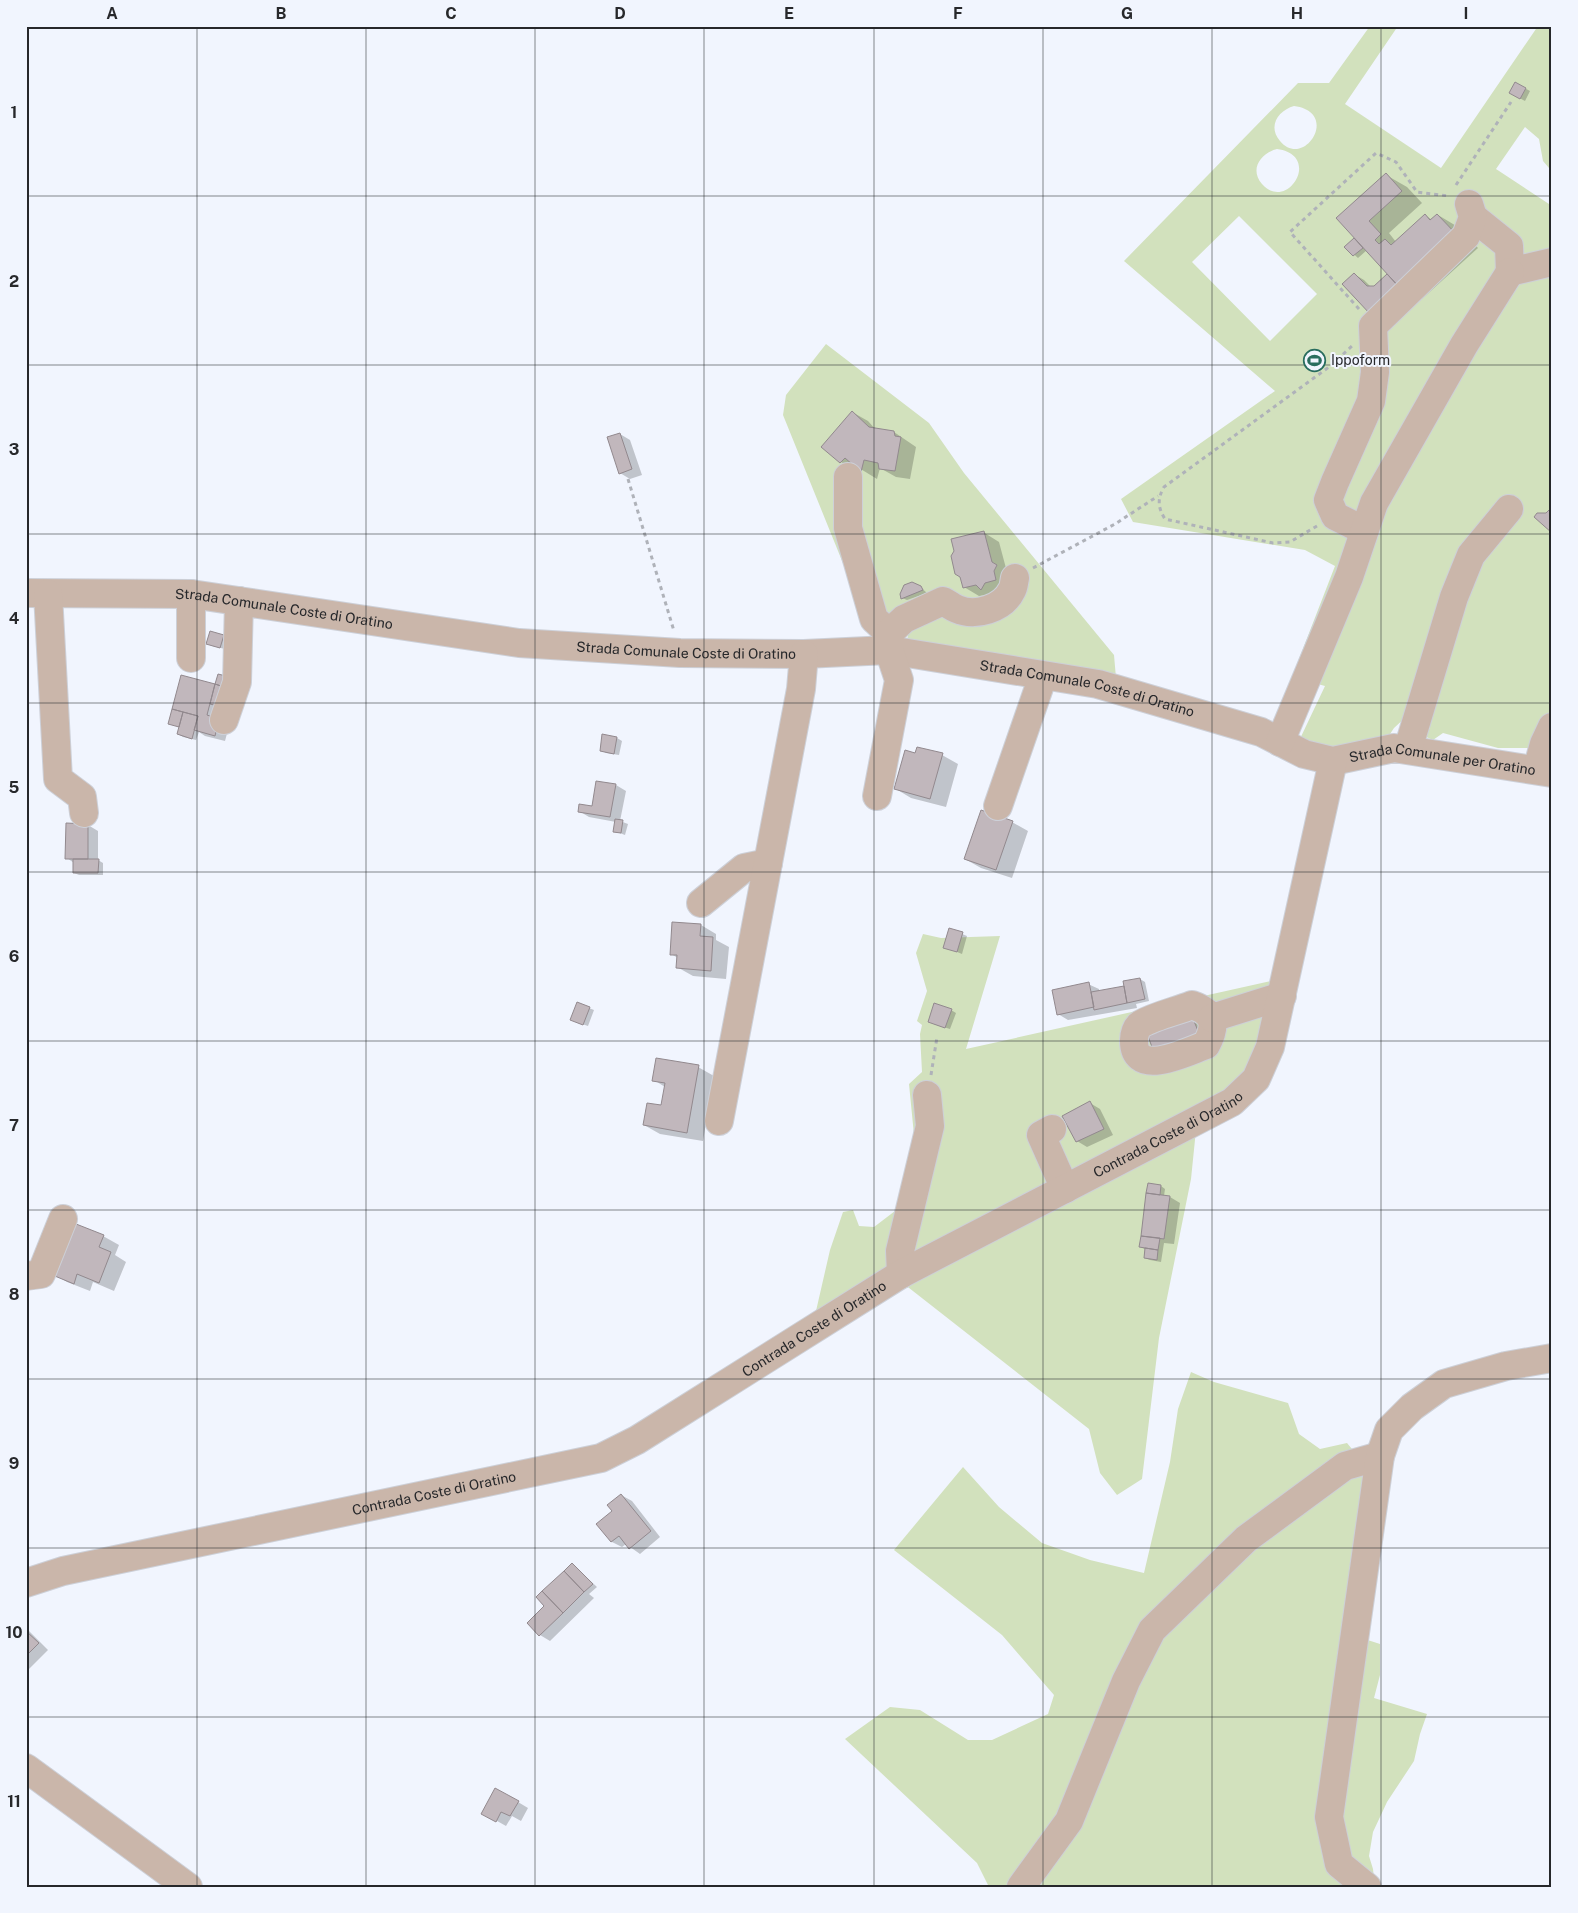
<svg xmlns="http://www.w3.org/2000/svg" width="1578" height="1913" font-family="'Public Sans',sans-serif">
<rect width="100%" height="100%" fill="#f1f5fe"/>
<path fill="#d2e1bd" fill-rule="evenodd" d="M1370,26h28l-53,78 96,64 97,-142h14v138l-3,4 -6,-7 -4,-22 -14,-12 -29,42 56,37v508l-20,34h-34l-55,-15 -10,7 -9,-4 6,-8 -5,-9 -18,-3 -13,12 -8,12 -34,9 -54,-6 27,-57 -33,-9 43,-111 -30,-16 -172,-28 -12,-23 154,-108 -151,-130 174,-178h31zM1294,106c47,6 10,64 -14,35 -13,-15 -1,-31 14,-35zM1277,149c46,6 10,64 -15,35 -13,-15 -1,-31 15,-35zM1239,216l78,78 -47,47 -78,-79z
M826,344l103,79 35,50 150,182 2,23 -209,-36 2,-15 -39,3 -87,-215 3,-20z
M923,934l18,4 59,-2 -34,113 309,-69 -8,68 -71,82 -5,49 -32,159 -17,141 -25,16 -17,-22 -11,-44 -185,-145 -41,27h-47l14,-61 13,-38 10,-2 6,16 15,1 21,-16 10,-28 9,-48 -5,-51 13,-12 -2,-38 2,-9 -5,-4 10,-30 -11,-38z
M1191,1372l23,10 74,21 11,31 21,15 27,-6 24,29 -22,162 31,10v31l-6,23 53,16 -7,20 -6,27 -27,41 -14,30 -4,24 4,13 2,18h-386l-12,-24 -132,-124 45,-32 30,3 48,30h24l56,-26 6,-19 -52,-60 -108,-85 69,-83 36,40 43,36 48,17 54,13 26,-111 8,-53z"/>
<path fill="#0003" d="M1515,83l15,8 -5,10 -15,-8z
M1386,175l21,12 15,16 -33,30 7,9 29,-27 7,5 6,-5 20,12 20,21 -56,51 -16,-8 3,4 -28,25 -10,-6 -27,-30 10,-10 10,6 7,7h4l12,-11 5,2 -25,-28 -9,8 -12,-11 10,-9 -18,-20z
M852,412l16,9 8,9 18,2 22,15 -6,32 -14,-2 -16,-9 -3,11 -18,-11 -3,3 -15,-9z
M620,434l10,6 12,35 -12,4 -10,-6z
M983,532l16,10 8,30 5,3 -21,19 -12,2 -15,-9z
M917,584l10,9 -20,7 -5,-2z
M223,636l5,3 -3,10 -13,-3z
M182,676l34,10 13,40 -4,15 -20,-5 -6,-4 -3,8 -13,-3 -5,-3 2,-7 -11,-4z
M603,736l14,2 5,3 -3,14 -13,-2 -5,-3z
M942,755l16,9 -12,43 -35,-9 -15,-9z
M616,785l10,6 -6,30 8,3 -3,11 -11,-4 2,-9 -27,-5 -10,-6 14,-3z
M1012,822l16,9 -16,47 -31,-10 -16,-9z
M88,825l10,6v29l5,3v12h-24l-5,-2v-10l-7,-5z
M701,925l15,9v6l13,7 -3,32 -33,-3 -16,-9 1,-9 -7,-4z
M950,929l17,7 -5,18 -17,-7z
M1140,979l5,3 4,19 -13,3 1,4 -69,12 -10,-6 30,-30 11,5v3l26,-5z
M589,1008l5,2 -6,16 -12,-4z
M951,1010l5,3 -6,16 -16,-5z
M1191,1015l11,6 8,22 -44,17z
M698,1067l16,9 -11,65 -43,-7 -16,-9 18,-19 3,-19 -11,-7z
M1090,1103l10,6 13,26 -26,12 -10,-6z
M1161,1186l4,3 -1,7 6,1 10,6 -6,41 -10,-1 -3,19 -11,-2 -5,-2v-9l-5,-2z
M103,1236l16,9 -4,10 11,7 -12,29 -21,-9 -3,9 -23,-9 -15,-9z
M621,1495l11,6 28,36 -20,17 -14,-10 -4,3 -10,-5 2,-31z
M572,1564l25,23 -8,7 5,4 -44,43 -10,-6 6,-29z
M26,1628l22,22 -21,21 -1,-1z
M518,1802l10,6 -7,13 -9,-5 -6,10 -23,-13z"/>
<path fill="#c1b7bc" stroke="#92898e" d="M1515,82l11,6 -6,11 -11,-6z
M1386,173l16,18 -33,30 12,13 -6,6 4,4 6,-5 6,6 34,-31 5,6 7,-6 21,22 -58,52 -64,-70z
M1354,238l9,10 -10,8 -9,-9z
M1354,273l13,13h7l13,-12 13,14 -29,27 -29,-31z
M852,411l17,16 25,4 1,5 6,1 -6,34 -16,-2 -1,-6 -14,-3 -3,12 -16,-14 -5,5 -19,-16z
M620,433l12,36 -13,5 -12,-37z
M1552,507v26l-18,-16 3,-4h9z
M984,531l8,31 5,3 -3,6 2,9 -11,3 -4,7 -5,-5 -13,3 -3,-11 -5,-3 -4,-18 3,-5 -3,-12z
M912,582l9,4 2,4 -22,9 -1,-5 4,-9z
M210,631l14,4 -4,13 -14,-4z
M218,674l12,3 -3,11 -12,-4z
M181,675l34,9 -8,31 12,4 -4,17 -21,-6 4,-14 -26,-7z
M215,684l12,4 -5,19 -12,-3z
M172,709l11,3 -4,15 -11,-3z
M183,712l15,4 -6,23 -15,-5z
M602,734l15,3 -3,17 -14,-3z
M917,747l26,6 -13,46 -36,-10 11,-39 10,3z
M596,781l20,3 -6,33 -32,-5 1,-8 13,2z
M981,810l32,11 -17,49 -32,-11z
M615,819l8,1 -2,13 -8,-1z
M66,823l22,1v35h-23z
M73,859h26l-1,14h-25z
M672,922l29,2 -1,12 13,1 -2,34 -35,-3 1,-13h-7z
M949,928l14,4 -6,20 -14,-4z
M1140,978l5,21 -18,4 -4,-22z
M1089,982l5,25 -37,8 -5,-25z
M1124,986l3,17 -33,7 -3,-18z
M577,1002l13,5 -7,18 -13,-5z
M934,1003l18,6 -7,19 -17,-6z
M1191,1014l10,24 -46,17 -9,-24z
M656,1058l43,7 -12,68 -44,-8 4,-22 14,2 4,-22 -13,-2z
M1090,1101l14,28 -28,13 -14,-26z
M1148,1183l13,2 -1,10 -14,-2z
M1146,1193l24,3 -6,43 -23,-3z
M71,1222l33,13 -5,12 12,5 -12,31 -22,-9 -3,10 -24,-10z
M1141,1236l19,2 -2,12 -19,-3z
M1145,1248l13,2 -1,10 -13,-2z
M621,1494l30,37 -22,18 -10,-13 -8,6 -15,-18 16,-13 -5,-6z
M572,1563l21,21 -9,8 -20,-21z
M564,1571l20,21 -21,21 -21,-22z
M542,1591l21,22 -24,23 -12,-13 17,-17 -8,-9z
M26,1631l13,12 -13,13z
M495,1788l24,13 -9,15 -9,-4 -5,10 -15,-8z"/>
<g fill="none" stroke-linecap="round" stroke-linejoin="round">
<defs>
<g id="minor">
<path d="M1473,217l36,29 1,26 42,-10"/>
<path d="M848,477v51l26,91 15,14"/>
<path d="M1363,530l-28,-14 -7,-16 7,-18 36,-81 4,-29 -2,-46 93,-90 7,-19 -4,-13"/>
<path id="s1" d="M26,593l165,1 328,49 161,10 124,1 85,-4 209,34 163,48 43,22 29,7 61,-13 158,25"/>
<path d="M48,594l10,185 24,18 2,16"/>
<path d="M191,658v-64"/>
<path d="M224,720l13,-38 2,-81"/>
<path d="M1280,742l69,-165 25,-74 90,-158 46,-73"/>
<path d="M1408,749l46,-152 17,-42 38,-46"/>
<path d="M1537,770l7,-26 8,-17"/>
<path d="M877,796l22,-116 -10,-30v-17l15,-14 39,-18c4,2 9,6 14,8 18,8 46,0 55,-19 2,-3 2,-8 3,-12"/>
<path d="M998,806l45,-130"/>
<path d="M701,903l43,-35 24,-5"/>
<path d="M1192,1005c23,8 25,20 14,40 -18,6 -73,35 -72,-5 0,-5 2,-13 7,-16 14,-8 36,-13 51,-19z"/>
<path d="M1212,1018l70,-22"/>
<path d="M719,1121l82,-432 3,-35"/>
<path d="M1052,1129l-11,6 24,54"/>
<path d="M901,1274l-1,-23 30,-125 -3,-31"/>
<path d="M26,1276l15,-2 22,-55"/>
<path id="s2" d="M26,1583l37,-12 538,-113 36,-18 264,-166 331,-172 24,-23 14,-32 63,-286"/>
<path d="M26,1768l162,119"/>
<path d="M1021,1887l48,-66 57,-140 26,-51 94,-91 99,-73 35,-10"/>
<path d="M1367,1887l-28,-23 -10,-47 51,-361 9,-26 23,-23 32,-23 62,-18 46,-8"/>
</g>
</defs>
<use href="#minor" stroke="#cdd0d8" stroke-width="30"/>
<path stroke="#afb2b9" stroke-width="3" stroke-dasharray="4 4" stroke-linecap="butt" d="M1456,185l55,-83
M1359,309l-69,-77 86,-79 20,9 21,30 32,4
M628,479l46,152
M1317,526l-27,16 -17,1 -108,-24c-7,-11 -8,-20 -1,-32l165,-120 23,-21
M1033,568l82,-44 43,-28
M931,1075l6,-38"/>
<use href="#minor" stroke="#cab6aa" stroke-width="28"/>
</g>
<path fill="none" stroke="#27282b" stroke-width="1" stroke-opacity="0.55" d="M197,26v1861M366,26v1861M535,26v1861M704,26v1861M874,26v1861M1043,26v1861M1212,26v1861M1381,26v1861M26,196h1526M26,365h1526M26,534h1526M26,703h1526M26,872h1526M26,1041h1526M26,1210h1526M26,1379h1526M26,1548h1526M26,1717h1526"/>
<defs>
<symbol id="stadium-ring" viewBox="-11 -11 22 22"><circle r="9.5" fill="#f1f5fe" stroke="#296d5e" stroke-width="1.5"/><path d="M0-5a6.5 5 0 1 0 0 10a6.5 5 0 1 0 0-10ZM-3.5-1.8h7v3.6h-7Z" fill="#296d5e"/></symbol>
</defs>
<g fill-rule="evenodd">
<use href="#stadium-ring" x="1302" y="348" width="25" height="25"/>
</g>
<g text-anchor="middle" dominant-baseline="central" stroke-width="4" stroke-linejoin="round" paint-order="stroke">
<g font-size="14" fill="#27282b" stroke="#f1f5fe" text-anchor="start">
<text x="1331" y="360">Ippoform</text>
</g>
<g font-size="14" fill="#27282b" stroke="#f1f5fe">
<text stroke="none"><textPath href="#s1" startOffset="259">Strada Comunale Coste di Oratino</textPath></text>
<text stroke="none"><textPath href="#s1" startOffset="664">Strada Comunale Coste di Oratino</textPath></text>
<text stroke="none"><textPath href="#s1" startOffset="1069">Strada Comunale Coste di Oratino</textPath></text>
<text stroke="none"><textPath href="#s1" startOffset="1438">Strada Comunale per Oratino</textPath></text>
<text stroke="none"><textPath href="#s2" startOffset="1242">Contrada Coste di Oratino</textPath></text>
<text stroke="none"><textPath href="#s2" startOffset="838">Contrada Coste di Oratino</textPath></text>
<text stroke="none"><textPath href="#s2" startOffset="418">Contrada Coste di Oratino</textPath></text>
</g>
</g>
<rect width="1578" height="1913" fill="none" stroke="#f1f5fe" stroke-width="55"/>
<rect x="28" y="28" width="1522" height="1858" fill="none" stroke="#27282b" stroke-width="2"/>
<g font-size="16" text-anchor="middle" font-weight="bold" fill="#27282b">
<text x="112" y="19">A</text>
<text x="281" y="19">B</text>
<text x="451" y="19">C</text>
<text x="620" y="19">D</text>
<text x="789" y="19">E</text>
<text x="958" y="19">F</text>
<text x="1127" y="19">G</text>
<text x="1297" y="19">H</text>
<text x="1466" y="19">I</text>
<text x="14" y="118">1</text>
<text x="14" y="287">2</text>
<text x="14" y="455">3</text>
<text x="14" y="624">4</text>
<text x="14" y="793">5</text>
<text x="14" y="962">6</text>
<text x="14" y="1131">7</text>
<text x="14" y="1300">8</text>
<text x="14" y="1469">9</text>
<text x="14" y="1638">10</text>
<text x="14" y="1807">11</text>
</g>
</svg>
